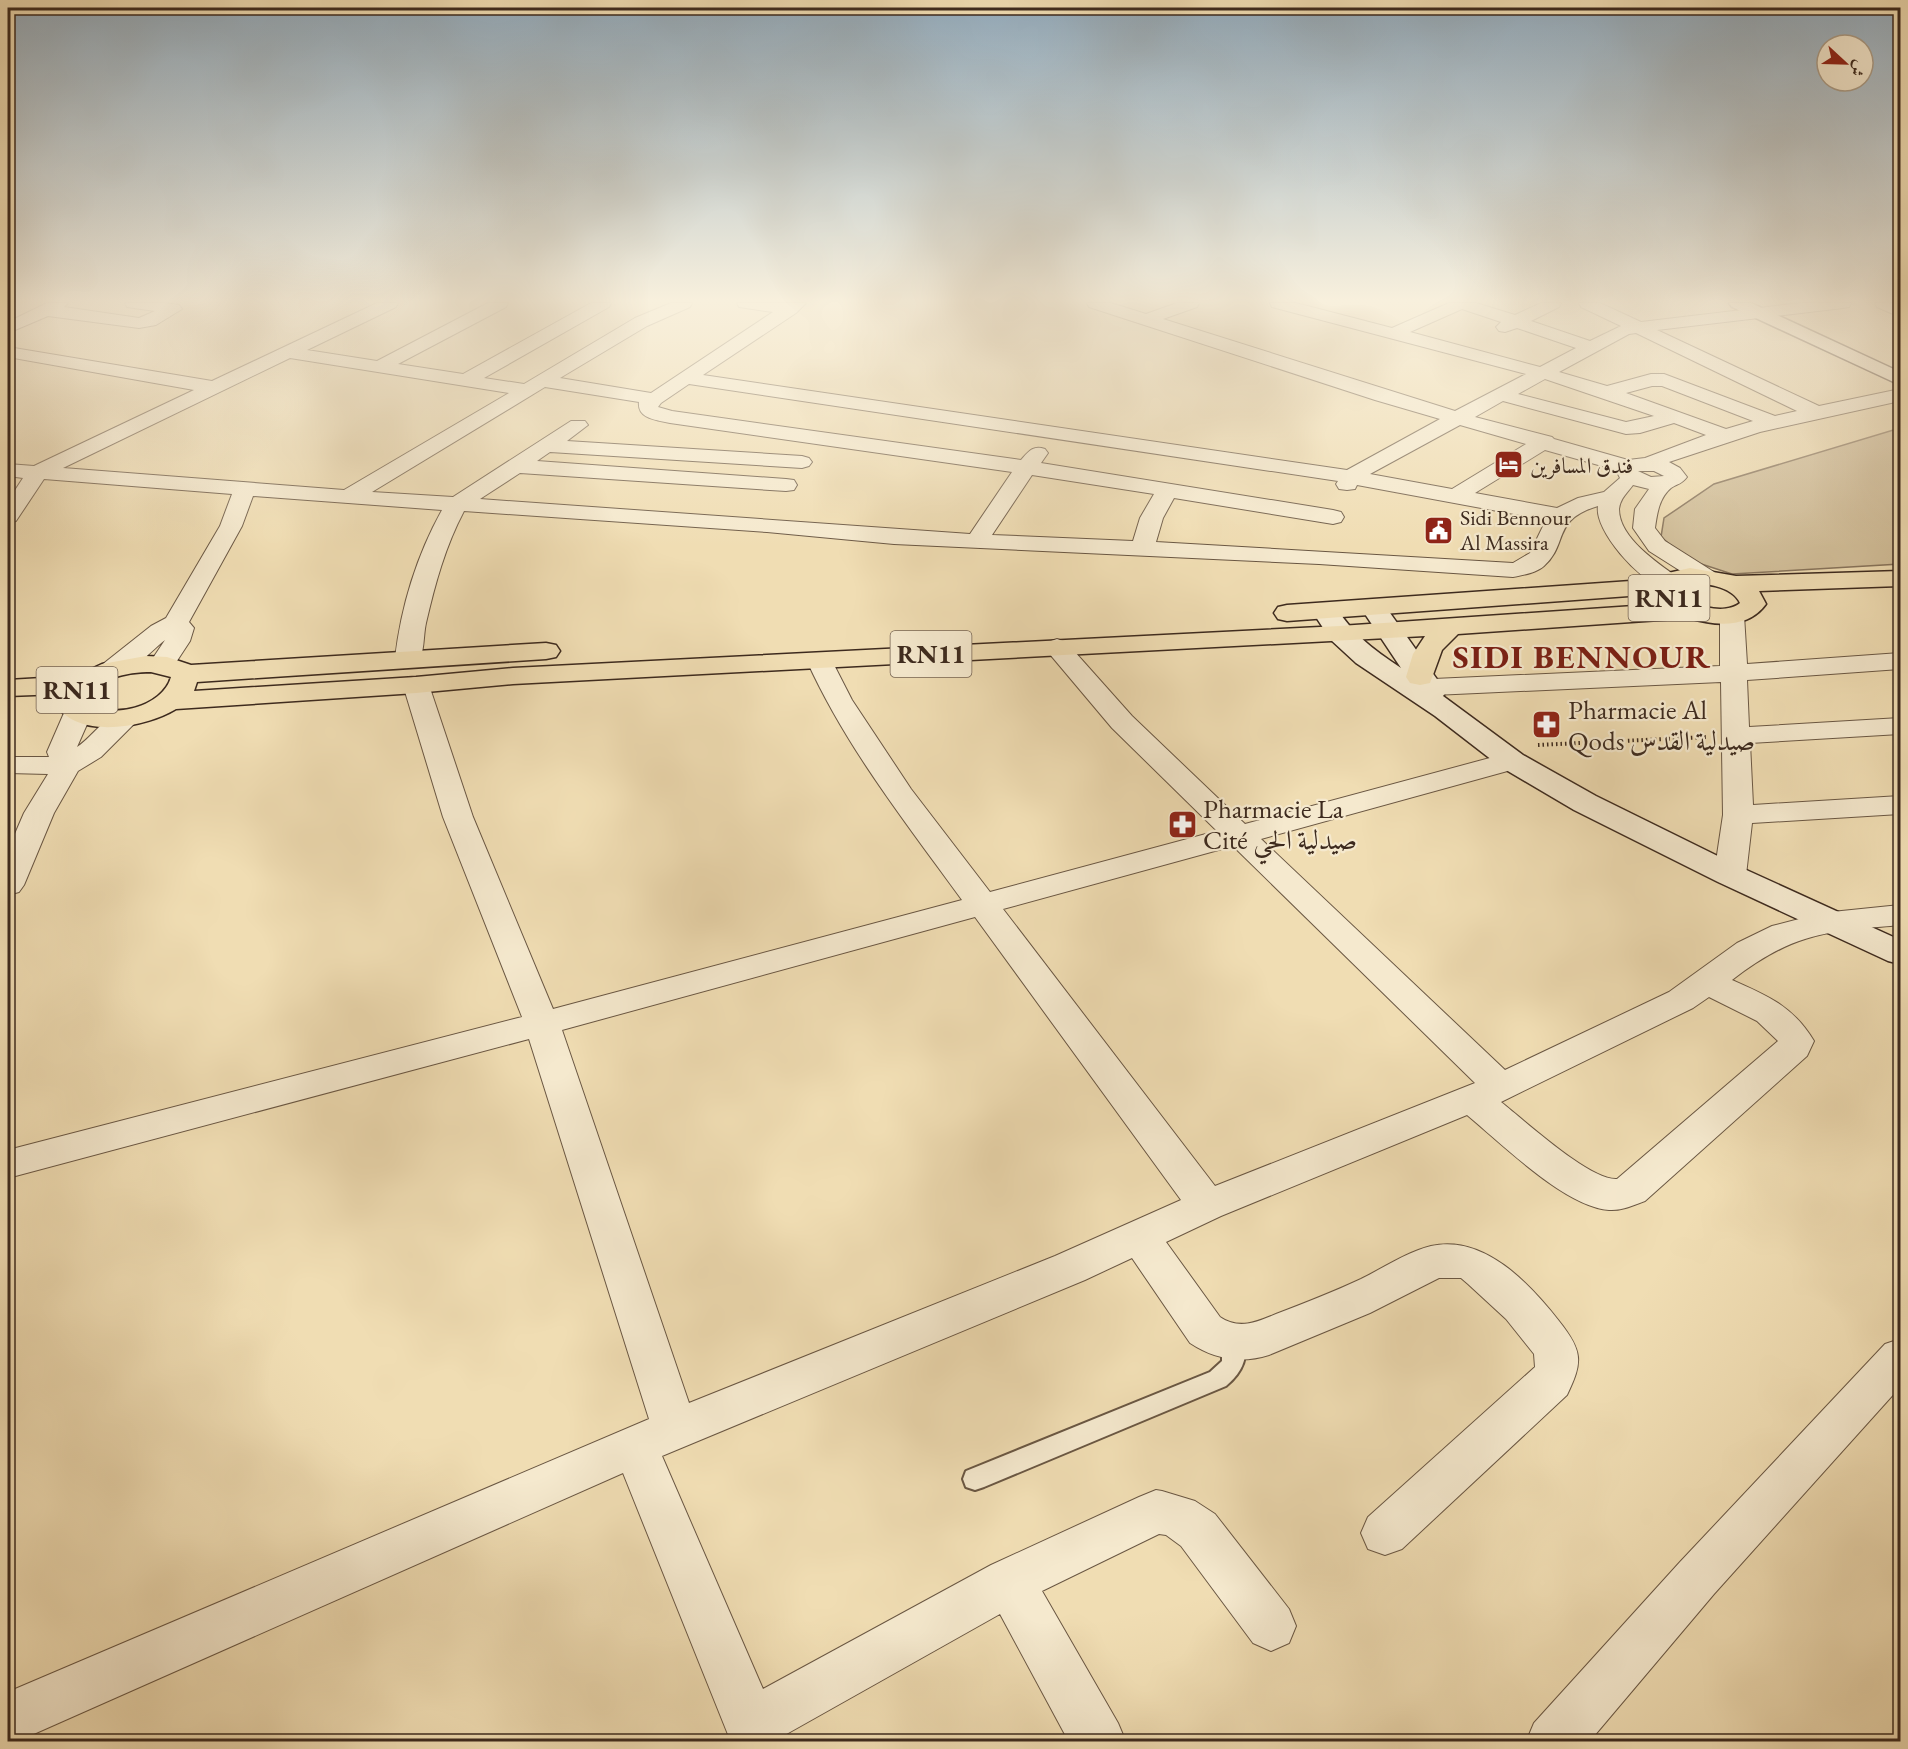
<svg xmlns="http://www.w3.org/2000/svg" width="1908" height="1749" font-family="'EB Garamond',Amiri,serif">
<rect width="100%" height="100%" fill="#f0ddb3"/>
<filter id="stains"><feTurbulence type="fractalNoise" baseFrequency=".00333" numOctaves="4"/><feColorMatrix values="0 0 0 0 .2 0 0 0 0 .09 0 0 0 0 .02 0 0 0 .5 -.17"/></filter>
<radialGradient id="worn" r=".72"><stop offset=".6" stop-color="#630" stop-opacity="0"/><stop offset="1" stop-color="#630" stop-opacity=".3"/></radialGradient>
<path fill="#d2bf9a" stroke="#88745c" stroke-width="1.5" d="M1900,428v136l-168,10 -43,-14 -28,-23 3,-19 50,-34z"/>
<g fill="none" stroke-linecap="round" stroke-linejoin="round">
<defs>
<path id="service" d="M1233,1333l8,2c10,20 1,38 -15,51l-242,101 -9,3 -9,-3 -3,-8 3,-8 244,-99 12,-11v-19l3,-7z"/>
<path id="minor" d="M47,303h21l-4,4 75,11 16,-7 -28,-4 -2,-4h39l15,2 3,4 -26,16 -17,3 -91,-12 -40,17v-11z
M377,303h21l-2,4 -89,43 70,11 111,-58h20l-2,4 -108,57 65,10 128,-71h20l-2,4 -125,71 40,6 111,-66 36,-15h21l-2,4 -43,19 -87,52 91,15 122,-81 -34,-5 -2,-4h69l-10,10 -93,62 644,95 93,-51 -65,-19 -286,-93 -2,-4h24l35,11 31,-11h22l-2,4 -34,12 292,92 71,-37 -254,-67 -2,-4h26l96,25 57,-25h27l39,12 26,-12h20l-2,4 -28,14 59,20 31,-15 -40,-19 -2,-4h21l41,19 159,-19h51l-2,4 -6,1 -186,22 162,76 81,-17v12l-140,31 -91,30 11,6 7,9c-5,7 -10,7 -16,11 -12,10 -14,26 -16,40l10,13 49,31 4,5 -4,5 -8,2 -8,-2 -49,-31 -16,-23 2,-19 14,-20 -16,-4c-6,8 -13,14 -14,24 0,29 38,53 58,68l3,5 -3,5c-6,1 -9,3 -14,1 -23,-7 -69,-57 -65,-82 -47,14 -29,38 -54,60 -8,7 -21,9 -31,11l-194,-13 -425,-20 -127,-12 -303,-21c-19,36 -29,73 -38,112 -3,13 -1,30 -9,42l-9,2 -9,-2 -4,-6c6,-52 22,-104 47,-149l-189,-14 -11,30 -53,96 5,6 -4,13 -19,29 -9,2 -9,-2 -4,-6 16,-24c-18,14 -39,41 -62,36l-4,-6 4,-6 48,-38 15,-8 54,-92 12,-32 -188,-15 -28,42 -8,2v-22l15,-23 -15,-2v-12l26,2 160,-76 -186,-33v-10l204,34zM1462,309l39,13 -5,5 3,4 6,1 12,-4 59,20 -36,19 -130,-35zM1636,333l161,78 -22,5 -111,-42h-13l-44,12 -48,-14 70,-38zM290,358l219,35 -165,97 -281,-22zM1545,379l109,37 -28,6 -108,-28zM689,384l649,97 -2,3 3,5 8,1 8,-1 2,-4 189,35 -16,33 -17,10 -357,-21 7,-24 11,-20 159,26 8,-2 3,-5 -3,-5 -8,-2 -292,-47 7,-10 -3,-4c-12,-4 -16,2 -24,11l-349,-49 -14,-4 3,-4zM1652,386h10l91,35 -27,8 -100,-36zM545,387l94,15c-2,17 18,18 31,21l342,49 -42,62 -490,-35 40,-26 266,18 8,-1 3,-5 -3,-5 -8,-1 -249,-18 13,-9 252,16 7,-2 3,-4 -3,-4 -7,-2 -235,-15 21,-16 -3,-4h-14l-118,76 -81,-5zM1503,401l123,33 14,-1 34,-10 32,12 -61,23 -17,2 -74,-21 -2,-2 -77,-20zM1460,425l66,19 -74,45 -82,-15zM1545,450l71,20 4,8 -16,14 -26,6 -21,10 -82,-15zM1638,471h16l10,5 -13,1zM1032,475l122,19 -14,24 -7,23 -141,-6z
M1875,303h20l5,2v12l-23,-10z
M1732,608l9,2 3,5 3,49 153,-11v16l-153,11 2,47 151,-9v16l-150,9 3,62 147,-9v18l-148,9 -6,52 -5,7 -11,2 -11,-2 -5,-7 9,-60 -2,-133 -309,14 -9,-2 -4,-6 4,-6 9,-2 308,-14v-51l3,-5z
M1057,639l9,3 66,74 113,108 267,-72 10,3 4,6 -4,6 -261,72 244,231 164,-78 68,-49 35,-17 50,-13 78,-8v20c-74,7 -106,7 -168,55 36,16 61,26 82,61l-7,15 -162,145c-11,4 -24,10 -36,9 -44,-3 -108,-67 -142,-95l-246,101 -55,26 54,75c19,13 37,5 56,-3 29,-11 57,-22 85,-35 22,-11 46,-27 70,-33 53,-12 99,38 128,75 24,30 24,41 8,74l-165,154 -17,6 -17,-6 -7,-16 7,-16 167,-150 -1,-13 -28,-35 -38,-35 -7,-6h-22l-69,35 -101,42c-28,9 -55,4 -79,-12l-58,-85 -47,22 -423,176 101,233 228,-124 148,-68 17,-7 6,1 33,10 20,13 74,95 7,17 -7,17 -18,8 -18,-8 -72,-97 -15,-11 -7,-1 -117,57 76,132 8,19h-57l-69,-128 -217,122 3,6h-55l-108,-269 -596,264 -12,5h-7v-50l641,-273 -120,-380 -521,139v-28l514,-133 -79,-200 -40,-132 4,-6 9,-2 9,2 4,6 44,132 80,192 409,-109c-56,-77 -116,-153 -155,-239l4,-6 9,-2 9,2 23,45 59,89 79,103 227,-61 -105,-103 -64,-76 -4,-5 4,-5zM1233,846l242,237 -260,103 -212,-277zM975,917l206,283 -126,56 -366,147 -127,-373zM1709,997l48,24 21,20 -161,138c-27,2 -93,-59 -116,-77l192,-94z
M78,705l10,2 4,6 -15,34c20,-13 33,-42 60,-36l4,6 -40,40 -23,14 -24,42 -30,72 -5,7 -11,3v-45l16,-37 24,-39 -40,-1v-16h41l-2,-5 17,-39 4,-6z
M1900,1339v48l-186,207 -125,148h-63l8,-19 146,-161 205,-218z"/>
<path id="secondary" d="M1729,303h22l149,69v13l-168,-78z
M1374,600l9,3 63,89 -3,4 80,59 73,41 146,72 158,72v24l-12,-3 -170,-79 -144,-72 -73,-43 -66,-51 -79,-53 -25,-23 -19,-29 4,-6 9,-2 9,2c20,30 37,43 67,63l-40,-60 4,-5z"/>
<path id="primary" d="M1690,568l46,8 164,-5v15l-141,5 7,13c-18,25 -51,22 -77,14l-231,16 -16,16 -12,33 -10,2 -10,-2 -4,-6 7,-23 12,-18 -912,48 -97,9 -240,16c-29,18 -96,31 -119,-3l4,-12 -53,2v-16l68,-4 26,-12 44,-8 21,1 24,8 355,-22 10,2 4,6 -4,6 -10,2 -349,23 -3,9 222,-14 97,-9 827,-42 323,-22 -7,-10 -369,27 -9,-2 -4,-6 4,-6 9,-2 372,-26 9,-6zM1684,584c17,-2 48,1 56,19 -16,13 -53,3 -61,-15zM151,672l20,5c-8,30 -60,43 -85,26 7,-25 42,-31 65,-31z"/>
</defs>
<use href="#service" stroke="#6a5743" stroke-width="4"/>
<use href="#minor" stroke="#6a5743" stroke-width="2"/>
<use href="#secondary" stroke="#3d2a1e" stroke-width="3"/>
<use href="#primary" stroke="#3d2a1e" stroke-width="3"/>
<path stroke="#3d2a1e" stroke-width="4" stroke-dasharray="1.5 3" stroke-linecap="butt" d="M1538,745l170,-8"/>
<use href="#service" fill="#f5e9ce" fill-rule="evenodd"/>
<use href="#minor" fill="#f5e9ce" fill-rule="evenodd"/>
<use href="#secondary" fill="#f5e9ce" fill-rule="evenodd"/>
<use href="#primary" fill="#f0ddb3" fill-rule="evenodd"/>
</g>
<linearGradient id="sky" x2="0" y2="1"><stop stop-color="#93acbe"/><stop offset="0.55" stop-color="#f8f0dd"/><stop offset="1" stop-color="#f8f0dd" stop-opacity="0"/></linearGradient>
<rect width="1908" height="547" fill="url(#sky)"/>
<defs>
<symbol id="hotel-square" viewBox="-11 -11 22 22"><rect x="-9" y="-9" width="18" height="18" rx="4" fill="#8f2418" stroke="#f5e9ce"/><path d="M-6-4.5h1.5V1H6V5H4.5V3h-9V5H-6ZM-4 0a1.8 1.8 0 1 1 3.6 0ZM.5 0V-2.5h3Q6-2.5 6 0Z" fill="#fff"/></symbol>
<symbol id="civic-square" viewBox="-11 -11 22 22"><rect x="-9" y="-9" width="18" height="18" rx="4" fill="#8f2418" stroke="#f5e9ce"/><path d="M-.6-6.5H3V-4.5H.6V-3L4-1V1h2V6H-6V1h2V-1L-.6-3ZM-1.2 2.5V6h2.4V2.5Z" fill="#fff"/></symbol>
<symbol id="pharmacy-square" viewBox="-11 -11 22 22"><rect x="-9" y="-9" width="18" height="18" rx="4" fill="#8f2418" stroke="#f5e9ce"/><path d="M-2-6h4v4h4v4h-4v4h-4v-4h-4v-4h4Z" fill="#fff"/></symbol>
</defs>
<g fill-rule="evenodd">
<use href="#hotel-square" x="1492" y="448" width="33" height="33"/>
<use href="#civic-square" x="1422" y="514" width="33" height="33"/>
<use href="#pharmacy-square" x="1530" y="708" width="33" height="33"/>
<use href="#pharmacy-square" x="1166" y="808" width="33" height="33"/>
</g>
<g text-anchor="middle" dominant-baseline="central" stroke-width="4.5" stroke-linejoin="round" paint-order="stroke">
<g font-size="22" fill="#3d2a1e" stroke="#f5e9ce" text-anchor="start">
<text x="1530" y="465">فندق المسافرين</text>
<text x="1460" y="517">Sidi Bennour<tspan x="1460" dy="25">Al Massira</tspan></text>
</g>
<g fill="#f5e9ce" stroke="#746353" stroke-width="1.5">
<rect x="1628.5" y="575" width="81" height="46" rx="4.5"/>
<rect x="890.5" y="631" width="81" height="46" rx="4.5"/>
<rect x="36.5" y="667" width="81" height="46" rx="4.5"/>
</g>
<g font-size="26" font-weight="bold" fill="#3d2a1e">
<text x="1669" y="598">RN11</text>
<text x="931" y="654">RN11</text>
<text x="77" y="690">RN11</text>
</g>
<g font-size="27" fill="#3d2a1e" stroke="#f5e9ce" text-anchor="start">
<text x="1568" y="709">Pharmacie Al<tspan x="1568" dy="31">Qods صيدلية القدس</tspan></text>
<text x="1203" y="808">Pharmacie La<tspan x="1203" dy="31">Cité صيدلية الحي</tspan></text>
</g>
<g font-size="33" font-weight="bold" letter-spacing="1.5" fill="#7a1f14" stroke="#f5e9ce">
<text x="1582" y="656">SIDI BENNOUR</text>
</g>
</g>
<rect width="1908" height="1749" fill="none" stroke="#f0ddb3" stroke-width="30"/>
<rect x="9" y="9" width="1890" height="1731" fill="none" stroke="#3d2a1e" stroke-width="3"/>
<rect x="15" y="15" width="1878" height="1719" fill="none" stroke="#3d2a1e" stroke-width="1.5"/>
<g transform="translate(1845 63) rotate(112)"><circle r="28" fill="#f5e9ce" stroke="#ab9d88" stroke-width="1.5"/>
<path d="M0-4.5L10 22L0 15L-10 22Z" fill="#8f2418"/>
<text y="-9" font-size="16" font-weight="bold" text-anchor="middle" fill="#3d2a1e">ش</text>
</g>
<rect width="100%" height="100%" filter="url(#stains)"/>
<rect width="100%" height="100%" fill="url(#worn)"/>
</svg>
